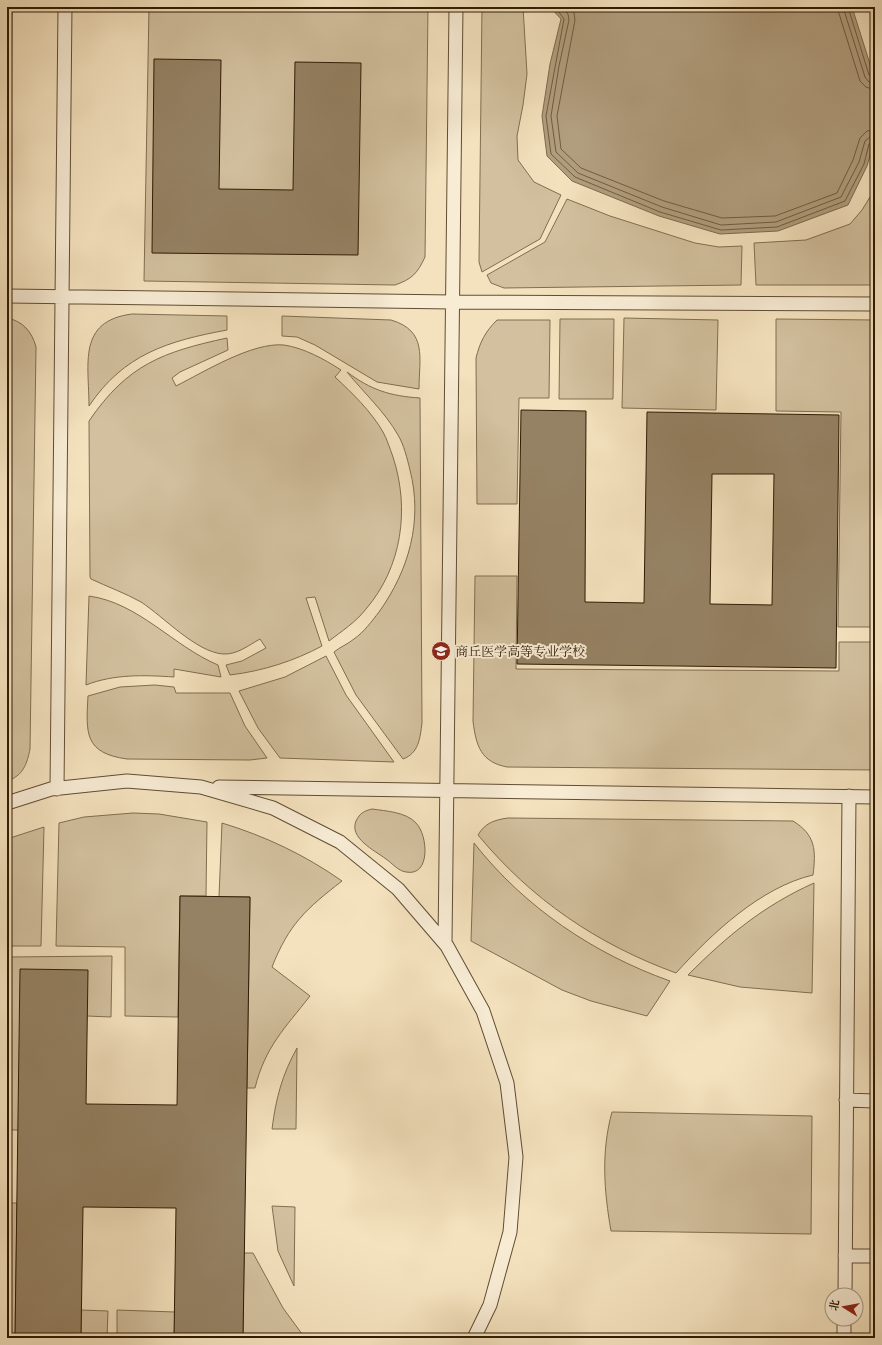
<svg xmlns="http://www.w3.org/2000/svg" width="882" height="1345" font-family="'Gentium Book Plus','Noto Serif SC',serif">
<rect width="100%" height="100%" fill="#f4e2be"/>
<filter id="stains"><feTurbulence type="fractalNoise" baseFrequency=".005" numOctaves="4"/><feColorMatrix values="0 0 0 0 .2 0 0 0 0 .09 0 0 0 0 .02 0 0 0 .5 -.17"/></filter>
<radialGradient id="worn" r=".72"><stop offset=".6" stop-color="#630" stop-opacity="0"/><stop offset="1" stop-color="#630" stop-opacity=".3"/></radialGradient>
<path fill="#d2c09e" stroke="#806e50" d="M7,7h5l-2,275h-3z
M149,7h279l-3,250c-8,17 -13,22 -30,28l-251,-4z
M482,7h41l4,67 -4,31 -6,31 1,24 16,22 27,13 -21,44 -58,33 -3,-10z
M875,189v96h-119l-2,-42 52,-3 44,-16 12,-14z
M567,199l43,17 85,27 24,4 23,-1 -1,39 -237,3 -13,-5 -4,-8 58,-33z
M132,314l95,2v14c-59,11 -103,24 -138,76 0,-42 -12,-85 43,-92z
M282,316l109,4c37,11 28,38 28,69l-42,-7 -62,-37 -18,-8 -15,-1z
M7,318c16,3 25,14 29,29l-6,402c-3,15 -7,27 -23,32z
M624,318l94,2 -2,90 -94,-2z
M560,319h54l-1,80h-54z
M776,319l99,1v307h-37l3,-215 -65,-1z
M497,320h53l-1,78h-30l-2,106h-40l-1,-146c4,-16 9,-26 21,-38z
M227,338l1,12 -48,22 -8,6 4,8c28,-14 76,-44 108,-41 20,3 40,14 57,25l-6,7c17,16 36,34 48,55 4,7 7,17 10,25 17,52 9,110 -27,152 -10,13 -24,22 -37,32l-14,-44 -9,1 16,48c-28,15 -59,25 -92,29l-4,-10 16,-4 24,-13 -6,-9c-11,6 -23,16 -37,15 -27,-2 -59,-37 -82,-52 -16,-9 -33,-15 -50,-23l-1,-2 -1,-156c39,-57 74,-69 138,-83z
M347,372c24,18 43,24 73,26l2,325c-2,15 -3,30 -19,36l-47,-64 -22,-43c6,-5 14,-8 20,-13 10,-7 18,-18 25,-27 30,-42 44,-91 31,-142 -3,-12 -6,-25 -12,-35 -13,-23 -34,-42 -51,-63z
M475,576h42l-1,93 323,2v-29h36v128l-368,-3c-26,-5 -31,-21 -34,-46z
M89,596c50,7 84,50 129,69l3,12 -47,-8v8c-30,-2 -60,-3 -88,8z
M326,656l20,39 48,67 -114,-4 -22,-30 -19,-37 46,-14z
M155,685l19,2 2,6h54l15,33 22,32 -17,2 -123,-1c-43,-6 -41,-26 -39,-63l32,-9z
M372,809c14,2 34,3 44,14 12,12 15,54 -10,49 -8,-1 -14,-9 -20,-13 -12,-9 -37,-21 -30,-38 4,-8 8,-10 16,-12z
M133,813l26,1 48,8 -1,74h-26l-2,121 -53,-1v-69l-69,-1 3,-123 25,-6z
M508,818l285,3c23,14 23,30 20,54 -52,12 -102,59 -137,98 -79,-29 -144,-73 -198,-138 7,-12 16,-15 30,-17z
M222,823c43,13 83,32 120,58 -36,28 -53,43 -70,86l38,29c-25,32 -45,51 -55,92h-8l3,-191h-31z
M44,827l-3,119h-34v-107z
M474,843c50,64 120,111 196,138l-23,35 -56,-15 -29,-11 -91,-49z
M814,883l-2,110 -72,-6 -52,-12c39,-39 75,-69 126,-92z
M112,956l-1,61 -24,-1 -69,114h-11v-173z
M297,1048l-1,81h-24c4,-31 10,-54 25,-81z
M612,1112l200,4 -1,118 -200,-3c-7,-40 -10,-79 1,-119z
M7,1203h10l-2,135h-8z
M272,1206l23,1 -1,79 -16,-35z
M244,1253h9l30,55 22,30h-62z
M81,1310l27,1 -1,27h-26z
M117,1310l58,2 -1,26h-57z"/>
<path fill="#b19e7e" stroke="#7d6a4d" d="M550,7h302l23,73v58l-8,28 -19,39 -70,26 -58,3 -61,-18 -87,-35 -25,-25 -5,-40 8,-52 11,-45z"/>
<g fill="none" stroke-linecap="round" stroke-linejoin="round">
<path stroke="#705c40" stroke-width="1" d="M555,7l9,12 -18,97 5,38 24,23 85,35 61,18 56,-3 68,-26 19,-37 5,-20 6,-3
M562,7l6,7 1,6 -10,46 -8,50 5,36 22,21 84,34 59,18 55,-3 65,-25 18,-35 6,-21 5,-4 5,-1
M570,7l4,6 1,7 -18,96 4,33 20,19 83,33 58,17 53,-2 62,-23 16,-33 7,-22 7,-7 8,-1
M837,7l23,74 6,6 9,3
M843,7l22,70 4,5 6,2
M848,7l21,68 6,4"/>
</g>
<path fill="#958264" stroke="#2e1b03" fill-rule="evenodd" d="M154,59l67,1 -2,129 74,1 2,-128 66,1 -3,192 -206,-2z
M521,410l65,1 -1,191 59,1 3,-191 192,3 -3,253 -319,-4zM712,474h62l-2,131 -62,-1z
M180,896l70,1 -7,441h-69l2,-130 -93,-1 -2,131h-66l5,-369 68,1 -2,134 91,1z"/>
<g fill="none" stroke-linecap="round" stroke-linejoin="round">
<defs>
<path id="lane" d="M7,296l445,6 423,2
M219,787l656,10
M57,789l8,-782
M7,803l44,-14 76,-8 74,6 72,21 67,34 58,47 49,57 36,65 24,72 9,74 -6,75 -20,73 -16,33
M445,943l11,-936
M846,1100l29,1
M845,1256h30
M845,1295l4,-499
M844,1338v-19"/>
</defs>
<use href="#lane" stroke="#604d32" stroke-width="15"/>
<use href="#lane" stroke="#f8ecd5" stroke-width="13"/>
</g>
<defs>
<symbol id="university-disc" viewBox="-11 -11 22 22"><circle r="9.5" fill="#8f2418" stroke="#f8ecd5"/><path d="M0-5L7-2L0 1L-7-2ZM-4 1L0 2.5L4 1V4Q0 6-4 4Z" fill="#fff"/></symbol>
</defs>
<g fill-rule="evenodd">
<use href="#university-disc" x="430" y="640" width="22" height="22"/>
</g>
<g text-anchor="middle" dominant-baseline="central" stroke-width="4" stroke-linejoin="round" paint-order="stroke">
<g font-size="13" fill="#2e1b03" stroke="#f8ecd5" text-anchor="start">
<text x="455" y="651">商丘医学高等专业学校</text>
</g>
</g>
<rect width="882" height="1345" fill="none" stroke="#f4e2be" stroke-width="24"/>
<rect x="8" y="8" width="866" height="1329" fill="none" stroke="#2e1b03" stroke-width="2"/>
<rect x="12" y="12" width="858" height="1321" fill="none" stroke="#2e1b03"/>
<g transform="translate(844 1307) rotate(281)"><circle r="19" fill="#f8ecd5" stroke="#a79881"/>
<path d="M0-3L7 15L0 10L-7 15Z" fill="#8f2418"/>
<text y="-6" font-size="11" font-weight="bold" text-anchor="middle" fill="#2e1b03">北</text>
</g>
<rect width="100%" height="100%" filter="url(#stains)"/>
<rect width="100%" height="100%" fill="url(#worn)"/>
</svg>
